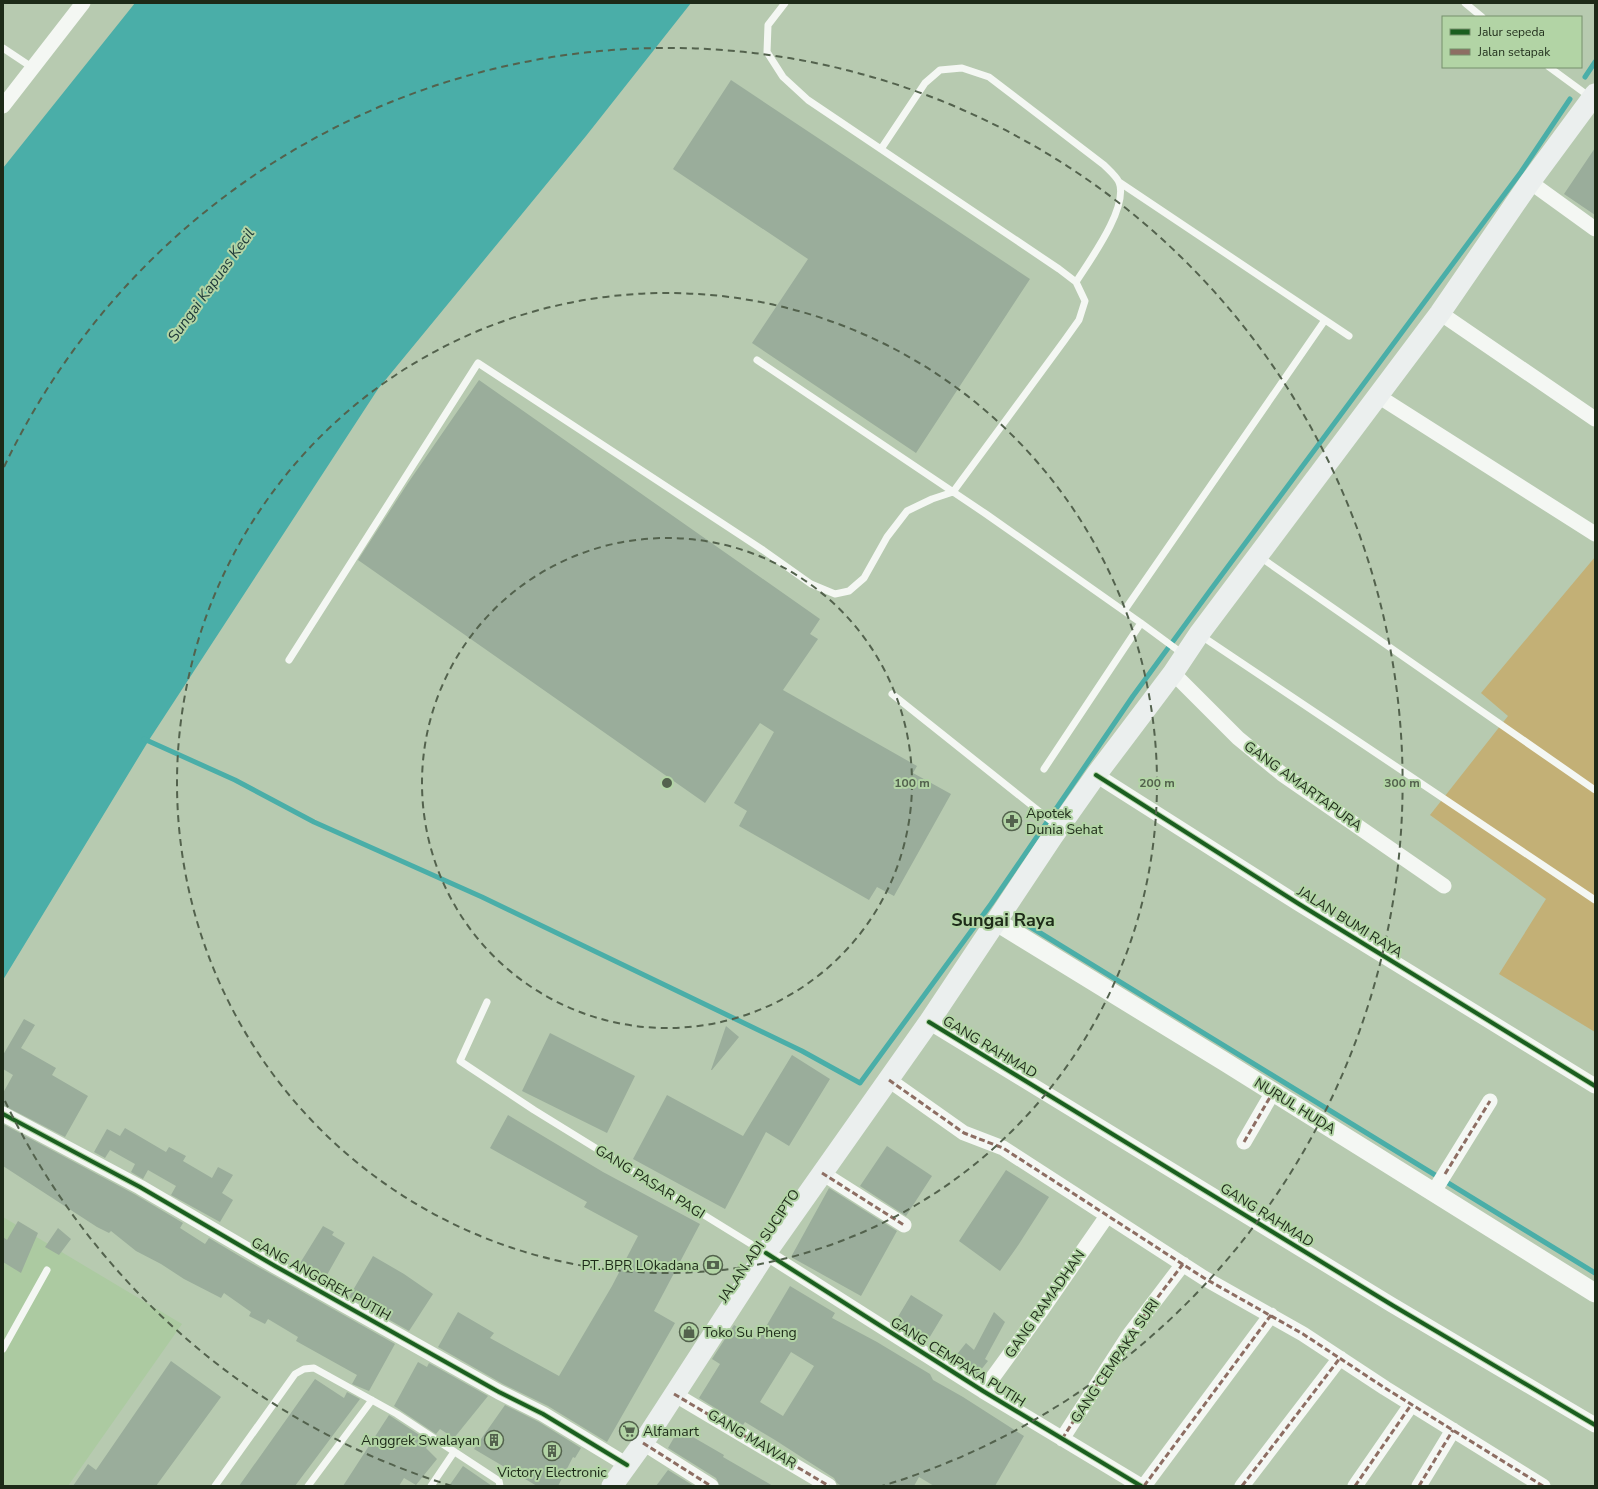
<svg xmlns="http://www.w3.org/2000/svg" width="1598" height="1489" font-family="'Nunito Sans',sans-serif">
<rect width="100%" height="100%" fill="#b7cab0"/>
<path fill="#accaa1" d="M3,1217l179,107 -114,162h-65z"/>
<path fill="#c3b076" d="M1595,557v475l-96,-58 47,-75 -116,-84 78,-99 -27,-23z"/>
<path fill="#4aaea8" d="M135,3h556l-105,133 -208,253 -229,351 -146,240v-812z"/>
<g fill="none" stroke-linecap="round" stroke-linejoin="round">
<path stroke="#4aaea8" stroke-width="5" d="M1585,77l10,-15
M144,739l91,41 79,42 168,75 320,154 58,32 131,-179 142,-208 79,-108 309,-416 49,-73
M1024,923l571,350"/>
</g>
<path fill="#9aad9b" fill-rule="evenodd" d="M731,80l299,199 -114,174 -164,-110 56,-84 -135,-90z
M1595,148v67l-31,-21z
M479,380l341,239 -10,15 8,5 -35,51 134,76 -4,7 38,21 -57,102 -17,-9 -8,13 -130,-74 8,-15 -13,-8 40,-71 -14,-9 -55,80 -347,-243 50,-77z
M24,1019l11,6 -14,23 35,20 -4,7 36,21 -23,41 -62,-32v-12l10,-18 -10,-6v-14z
M726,1026l13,11 -27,33h-1z
M550,1033l85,43 -28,57 -85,-42z
M792,1055l38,24 -41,67 -23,-14 -41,77 -92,-50 34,-64 76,41z
M508,1115l95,57 97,52 -46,87 21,12 -68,119 -59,-36 -45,-22 -65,-37 20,-35 36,21 -4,5 69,38 53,-90 26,-50 -54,-29 3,-5 -97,-54z
M3,1124l133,71 47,28 -3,5 25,16 4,-6 37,22 149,84 -26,47 -17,-7 5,-9 -61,-34 2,-4 -30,-18 -3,5 -16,-8 2,-4 -27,-19 -3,5 -37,-19 -23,-15 -25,-13 -25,-20 -2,2 -12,-6 -94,-61z
M125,1128l41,24 3,-5 17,9 -3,5 29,17 6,-11 15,8 -11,18 11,7 -13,22 -49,-27 5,-9 -28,-16 -5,9 -12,-7 4,-8 -25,-14 -5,8 -11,-6 13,-23 13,7z
M887,1146l45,30 -26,40 -46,-30z
M1006,1170l43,27 -30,47 -19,27 -41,-30z
M829,1188l68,43 -36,65 -70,-39z
M18,1221l20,12 -17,40 -18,-11v-25l4,3z
M323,1226l11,6 -2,3 13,8 -22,39 -26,-14z
M58,1228l13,11 -12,16 -14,-8z
M373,1256l31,18 29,20 -24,37 -60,-34z
M790,1286l45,27 -3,5 45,24 53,32 3,6 30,17 61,39 -29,50h-61l-15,-9 -5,9h-72l-5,-3 -3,-5 -59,-38 -30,-18 -2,3 -44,-27 21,-34 -8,-5 22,-34 24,15zM791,1352l23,14 -31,50 -23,-14z
M911,1295l32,20 -15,25 -32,-20z
M994,1312l11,10 -20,37 3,2 -12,15 -22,-18 12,-15 8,7z
M171,1361l50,36 -65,89h-83l15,-22 8,6z
M418,1362l9,5 2,-4 59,33 -34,42 -14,-9 -4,5 -42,-28z
M315,1379l29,19 3,-6 13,7 -65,87h-56z
M505,1405l34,17 42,26 -6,10 -2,-1 -15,29h-21l-63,-37z
M389,1415l41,27 -4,6 11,11 -21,26 -12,-7 -5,8h-56z
M679,1429l45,26 -1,2 50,29h-53l-4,-8 -48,-30z
M463,1466l29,20h-43z
M668,1470l26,16h-38z"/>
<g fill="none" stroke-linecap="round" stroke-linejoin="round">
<path stroke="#f4f7f3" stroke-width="7" d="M1465,3l17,14
M3,48l30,20
M1549,67l41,30
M881,149l44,-66 15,-13 22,-2 27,9 115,88c5,5 12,11 15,17 10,25 -29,78 -43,100
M1119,182l230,154
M757,360l229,154 155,109 42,31
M1260,557l335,233
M1124,611l201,-291
M1200,635l395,265
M289,660l189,-297 285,187 48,34 24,10 14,-3 15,-13 23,-41 20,-26 25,-12 21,-7 111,-151 15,-21 6,-19 -9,-19 -17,-13 -251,-169 -25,-23 -16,-25 1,-27 17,-22
M892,694l163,130
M1044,769l97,-146
M487,1002l-27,59 74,49 230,142
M3,1349l44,-79
M215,1486l80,-112 9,-5 10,-1 83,46 102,67 1,5
M308,1486l64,-86
M431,1486l23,-34"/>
<path stroke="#f4f7f3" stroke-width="15" d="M3,106l80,-103
M1530,182l65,47
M1440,313l155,106
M1378,396l217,138
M1173,673l65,65 44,36 162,112
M1096,775l203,129 296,182
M929,1022l463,283 203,120
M889,1080l75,53 39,15 201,130 99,56 82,54 158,98
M3,1114l137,73 135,79 224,126 44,22 84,51
M1244,1142l29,-50
M822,1173l82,52
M1433,1193l57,-92
M766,1253l217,138 158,95
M983,1391l58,-80 66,-95
M674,1394l155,92
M1062,1439l67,-104 54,-71
M643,1443l68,43
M1144,1486l127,-171
M1242,1486l98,-128
M1355,1486l56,-81
M1419,1486l34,-56"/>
<path stroke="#f4f7f3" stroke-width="19" d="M995,921l230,141 370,231"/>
<path stroke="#ebefee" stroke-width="21" d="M612,1486l31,-43 123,-190 163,-231 124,-186 43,-61 77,-102 26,-39 241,-321 90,-131 65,-88"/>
<path stroke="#8d6e63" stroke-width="3" stroke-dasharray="6 3" stroke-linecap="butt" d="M889,1080l75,53 39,15 201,130 99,56 82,54 158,98
M1244,1142l29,-50
M822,1173l82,52
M1445,1174l45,-73
M674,1394l155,92
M1062,1439l67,-104 54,-71
M643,1443l68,43
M1144,1486l127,-171
M1242,1486l98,-128
M1355,1486l56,-81
M1419,1486l34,-56"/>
<defs>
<path id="cycleway" d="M1096,775l203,129 296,182
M929,1022l463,283 203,120
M3,1114l137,73 135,79 224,126 44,22 84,51
M766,1253l217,138 158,95"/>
</defs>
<use href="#cycleway" stroke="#b2d4a5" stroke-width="6"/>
<use href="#cycleway" stroke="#1b5e20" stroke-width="4"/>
</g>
<g fill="none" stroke="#53624d" stroke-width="2" stroke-dasharray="7 5">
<circle cx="667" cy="783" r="245"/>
<circle cx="667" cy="783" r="490"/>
<path d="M452 1486A735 735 0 0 1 4 1099M4 467A735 735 0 1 1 882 1486"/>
</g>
<defs>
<symbol id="pharmacy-ring" viewBox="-11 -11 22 22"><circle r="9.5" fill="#b2d4a5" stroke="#53624d" stroke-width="1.5"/><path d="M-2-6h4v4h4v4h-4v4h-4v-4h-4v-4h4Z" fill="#53624d"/></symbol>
<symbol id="bank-ring" viewBox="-11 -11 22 22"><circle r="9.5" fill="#b2d4a5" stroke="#53624d" stroke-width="1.5"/><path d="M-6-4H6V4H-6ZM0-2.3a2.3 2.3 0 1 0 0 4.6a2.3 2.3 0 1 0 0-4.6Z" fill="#53624d"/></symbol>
<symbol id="shop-ring" viewBox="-11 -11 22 22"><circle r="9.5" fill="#b2d4a5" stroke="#53624d" stroke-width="1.5"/><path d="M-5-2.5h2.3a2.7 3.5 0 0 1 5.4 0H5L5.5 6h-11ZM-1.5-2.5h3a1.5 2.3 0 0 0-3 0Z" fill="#53624d"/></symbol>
<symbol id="supermarket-ring" viewBox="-11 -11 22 22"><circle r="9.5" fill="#b2d4a5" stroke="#53624d" stroke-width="1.5"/><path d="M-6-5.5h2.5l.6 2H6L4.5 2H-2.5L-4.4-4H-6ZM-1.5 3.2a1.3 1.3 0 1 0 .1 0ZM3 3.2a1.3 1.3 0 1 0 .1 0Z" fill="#53624d"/></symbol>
<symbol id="building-ring" viewBox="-11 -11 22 22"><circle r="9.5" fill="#b2d4a5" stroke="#53624d" stroke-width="1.5"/><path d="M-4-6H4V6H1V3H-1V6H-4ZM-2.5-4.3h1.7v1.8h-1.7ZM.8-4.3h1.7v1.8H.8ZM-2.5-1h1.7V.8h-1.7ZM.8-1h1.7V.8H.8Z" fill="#53624d"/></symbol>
</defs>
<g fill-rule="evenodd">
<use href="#pharmacy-ring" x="1001" y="810" width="22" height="22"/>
<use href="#bank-ring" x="702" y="1254" width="22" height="22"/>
<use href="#shop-ring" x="678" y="1321" width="22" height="22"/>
<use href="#supermarket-ring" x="618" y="1420" width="22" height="22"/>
<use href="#building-ring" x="483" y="1429" width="22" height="22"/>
<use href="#building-ring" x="541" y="1440" width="22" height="22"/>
</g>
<g text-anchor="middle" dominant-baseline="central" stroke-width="4" stroke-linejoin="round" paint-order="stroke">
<g font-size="14" fill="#1d2a18" stroke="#b2d4a5">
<text transform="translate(1303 786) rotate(36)">GANG AMARTAPURA</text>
<text transform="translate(1350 922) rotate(32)">JALAN BUMI RAYA</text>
<text transform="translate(990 1047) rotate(31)">GANG RAHMAD</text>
<text transform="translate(1295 1106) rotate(32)">NURUL HUDA</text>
<text transform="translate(650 1182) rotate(32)">GANG PASAR PAGI</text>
<text transform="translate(1267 1215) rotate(32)">GANG RAHMAD</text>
<text transform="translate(759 1246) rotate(-56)">JALAN ADI SUCIPTO</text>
<text transform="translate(321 1279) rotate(29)">GANG ANGGREK PUTIH</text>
<text transform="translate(1045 1304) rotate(-55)">GANG RAMADHAN</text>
<text transform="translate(1115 1361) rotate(-56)">GANG CEMPAKA SURI</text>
<text transform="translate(958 1362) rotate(32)">GANG CEMPAKA PUTIH</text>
<text transform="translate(752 1439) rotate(31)">GANG MAWAR</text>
</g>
<g font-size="14" fill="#1d2a18" stroke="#b2d4a5" text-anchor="start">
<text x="1026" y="813">Apotek<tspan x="1026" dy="16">Dunia Sehat</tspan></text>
<text x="699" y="1265" text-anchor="end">PT. BPR LOkadana</text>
<text x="703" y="1332">Toko Su Pheng</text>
<text x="643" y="1431">Alfamart</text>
<text x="480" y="1440" text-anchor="end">Anggrek Swalayan</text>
<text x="552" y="1472" text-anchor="middle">Victory Electronic</text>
</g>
<g font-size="15" font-style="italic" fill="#203b3b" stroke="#b2d4a5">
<text transform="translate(211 285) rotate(-54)">Sungai Kapuas Kecil</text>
</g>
<g font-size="18" font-weight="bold" fill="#1d2a18" stroke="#b2d4a5">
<text x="1003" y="920">Sungai Raya</text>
</g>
</g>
<circle cx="667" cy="783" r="6" fill="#53624d" stroke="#b2d4a5" stroke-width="2"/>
<g font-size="12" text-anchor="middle" font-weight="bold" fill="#53624d" stroke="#b2d4a5" stroke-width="4" stroke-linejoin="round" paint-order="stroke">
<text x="912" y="787">100 m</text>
<text x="1157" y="787">200 m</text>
<text x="1402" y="787">300 m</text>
</g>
<rect width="1598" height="1489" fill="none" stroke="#1d2a18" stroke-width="8"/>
<rect x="1442" y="16" width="140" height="52" fill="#b2d4a5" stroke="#76906d"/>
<rect x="1450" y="29" width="20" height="6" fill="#1b5e20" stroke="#76906d"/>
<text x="1478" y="36" font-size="12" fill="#1d2a18">Jalur sepeda</text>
<rect x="1450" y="49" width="20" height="6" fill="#8d6e63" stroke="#76906d"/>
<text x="1478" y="56" font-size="12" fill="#1d2a18">Jalan setapak</text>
</svg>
